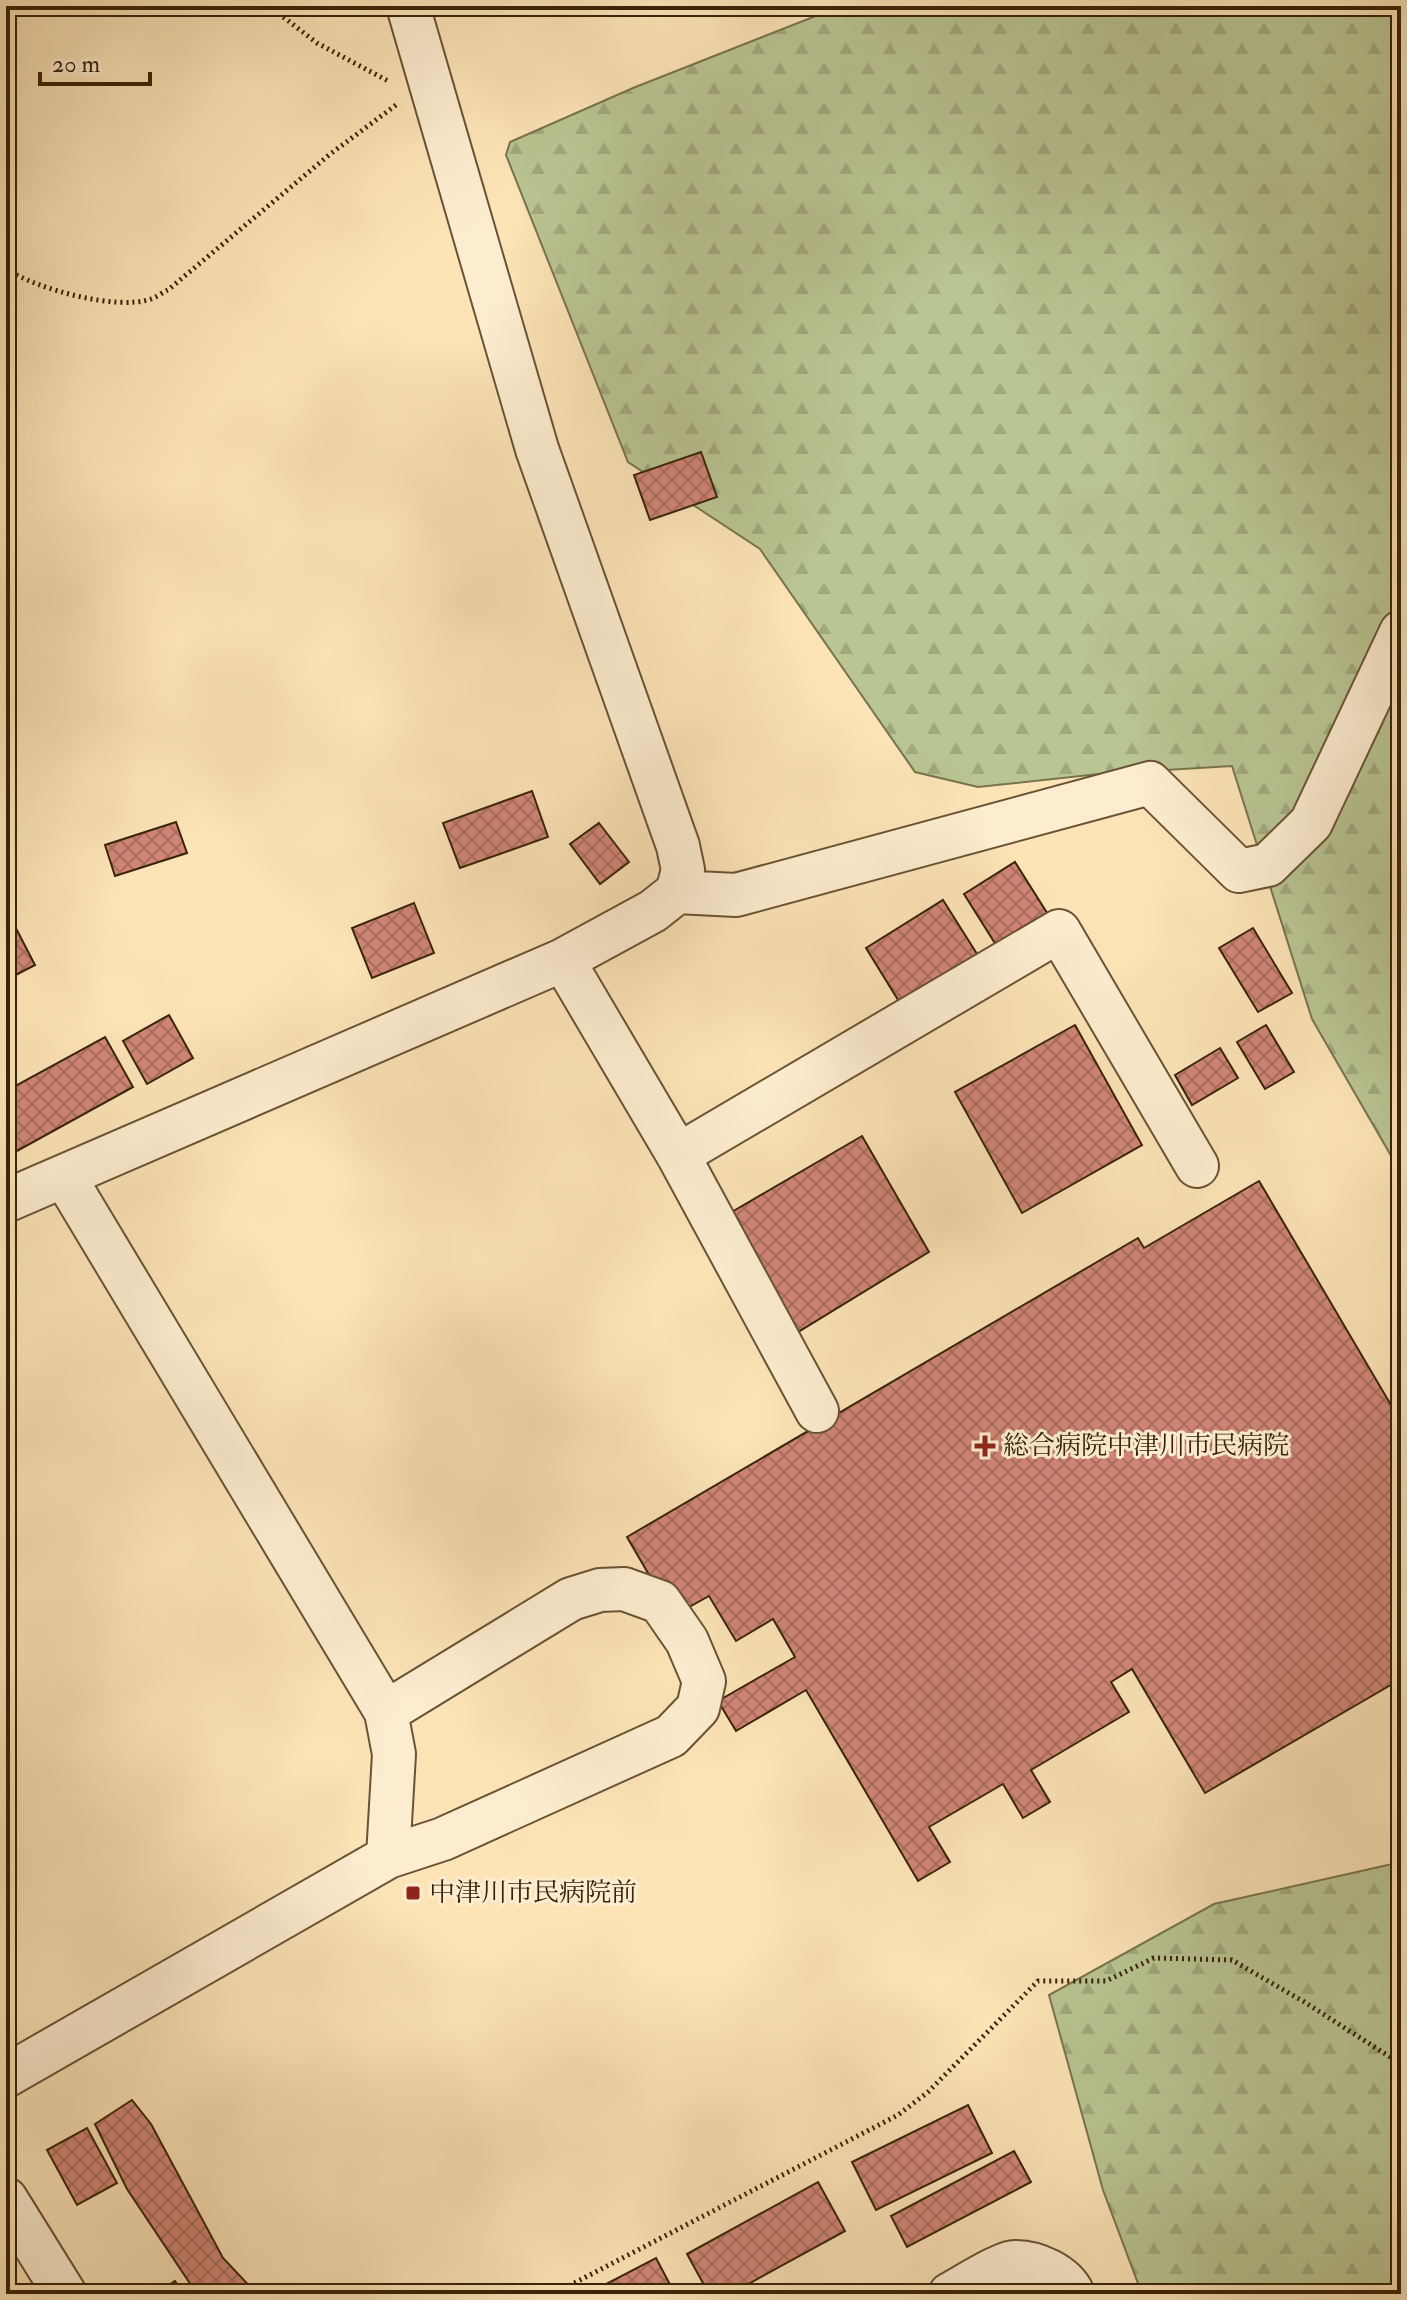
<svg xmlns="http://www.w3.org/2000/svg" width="1407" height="2300" font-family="'IM FELL Double Pica','Noto Serif JP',serif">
<defs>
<pattern id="forest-firs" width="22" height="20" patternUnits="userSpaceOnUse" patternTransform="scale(2)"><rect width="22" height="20" fill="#b9c593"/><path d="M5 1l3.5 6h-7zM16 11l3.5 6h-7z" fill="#a0a97d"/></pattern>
<pattern id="building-cross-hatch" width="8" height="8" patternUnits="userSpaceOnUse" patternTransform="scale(2)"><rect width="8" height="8" fill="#d18677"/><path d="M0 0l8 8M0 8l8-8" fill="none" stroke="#ab6d60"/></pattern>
</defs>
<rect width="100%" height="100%" fill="#fce4b7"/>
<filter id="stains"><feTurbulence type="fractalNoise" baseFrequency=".0025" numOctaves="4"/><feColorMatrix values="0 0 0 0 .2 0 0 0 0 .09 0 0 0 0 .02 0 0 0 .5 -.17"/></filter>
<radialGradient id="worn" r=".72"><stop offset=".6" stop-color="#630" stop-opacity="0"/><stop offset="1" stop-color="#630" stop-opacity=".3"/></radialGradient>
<path fill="url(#forest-firs)" stroke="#78744e" stroke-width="2" d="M841,6h560v1167l-89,-154 -80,-253 -133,8 -121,13 -63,-15 -155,-223 -132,-87 -122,-307 4,-13 123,-54z
M1401,1862v432h-259l-39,-104 -54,-195 165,-91z"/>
<path fill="url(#building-cross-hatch)" stroke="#382308" stroke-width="2" d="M701,452l16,45 -67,23 -16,-45z
M532,791l16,46 -88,31 -17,-45z
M176,822l11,31 -72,23 -10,-31z
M599,823l30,39 -29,22 -30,-40z
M1015,862l34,54 -51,32 -34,-54z
M943,900l34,54 -77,49 -34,-55z
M414,903l20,50 -62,25 -20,-50z
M6,909l29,56 -29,15z
M1253,928l39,65 -34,19 -39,-64z
M169,1015l24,43 -46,26 -24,-43z
M1075,1025l67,120 -120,68 -67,-121z
M1266,1025l28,47 -29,17 -28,-47z
M105,1037l28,50 -127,70v-66z
M1220,1048l18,30 -46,27 -17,-30z
M862,1136l67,116 -131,80 -68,-119z
M1259,1181l142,241v257l-196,114 -73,-124 -21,13 18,30 -98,58 19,32 -27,16 -20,-34 -74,43 21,35 -32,19 -112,-191 -70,41 -18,-30 77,-44 -22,-38 -37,22 -27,-45 -36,20 -46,-79 511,-299 6,10z
M132,2100l19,24 72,134 34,36h-60l-70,-105 -32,-65z
M968,2105l24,48 -116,57 -24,-48z
M87,2128l30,55 -40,22 -30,-55z
M1014,2151l17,31 -124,65 -16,-31z
M818,2182l27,49 -115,63h-21l-22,-40z
M656,2258l19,36h-88z
M175,2281l9,13h-28z"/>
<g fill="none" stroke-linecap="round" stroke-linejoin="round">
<defs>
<path id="minor" d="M677,892l59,3 414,-112 89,88 29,-6 43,-42 90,-191
M563,960l115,195 139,256
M678,1155l381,-224 138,235
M64,1176l322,536 8,42 -6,103
M6,1201l557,-241 90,-49 24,-19 6,-22 -5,-24 -141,-397 -129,-443
M6,2076l382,-219 55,-18 228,-103 27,-28 6,-27 -17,-40 -27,-39 -36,-13 -24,1 -29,9 -185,113
M6,2199l59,95
M950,2294c13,-7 53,-32 64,-32 21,-1 51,13 59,32"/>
</defs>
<use href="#minor" stroke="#695334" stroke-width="46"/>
<path stroke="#382308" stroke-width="5" stroke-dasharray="2 4" stroke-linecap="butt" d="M269,6l48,37 73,39
M6,269c31,20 110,42 145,30 6,-2 12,-7 17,-9l161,-135 67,-50
M553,2294l345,-179 30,-23 110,-111h68l48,-23 78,2 74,43 95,61"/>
<use href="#minor" stroke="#fdedd0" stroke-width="42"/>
</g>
<g fill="#8f2418" stroke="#fdedd0" stroke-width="3">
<path d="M981 1434h8v8h8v8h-8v8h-8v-8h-8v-8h8z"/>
<rect x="405" y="1885" width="16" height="16" rx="4"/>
</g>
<g text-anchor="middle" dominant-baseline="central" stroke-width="6" stroke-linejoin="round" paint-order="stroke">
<g font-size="26" fill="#382308" stroke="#fdedd0" text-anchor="start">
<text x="1003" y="1446">総合病院中津川市民病院</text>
<text x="429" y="1893">中津川市民病院前</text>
</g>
</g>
<rect width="1407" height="2300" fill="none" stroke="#fce4b7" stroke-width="32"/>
<rect x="8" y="8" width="1391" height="2284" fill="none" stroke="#382308" stroke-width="4"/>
<rect x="16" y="16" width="1375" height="2268" fill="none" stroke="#382308" stroke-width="2"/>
<path d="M40 72v12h110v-12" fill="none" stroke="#382308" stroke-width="4"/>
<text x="52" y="72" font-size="24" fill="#382308" stroke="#fdedd0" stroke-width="6" paint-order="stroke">20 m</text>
<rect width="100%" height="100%" filter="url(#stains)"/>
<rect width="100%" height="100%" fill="url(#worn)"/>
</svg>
